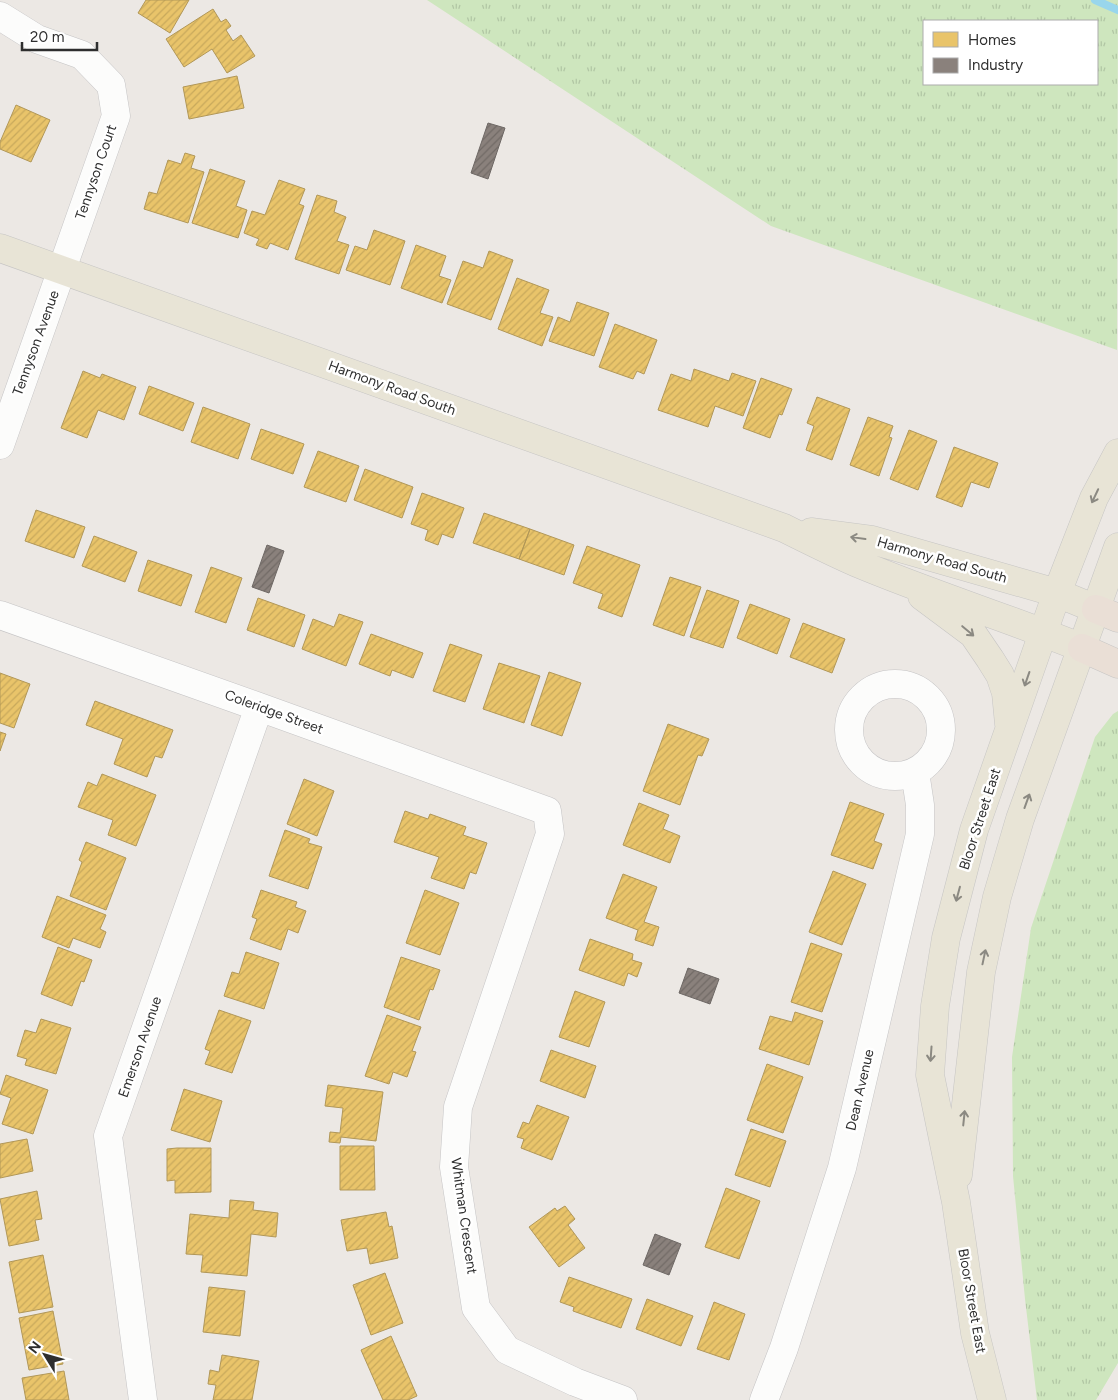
<svg xmlns="http://www.w3.org/2000/svg" width="1118" height="1400" font-family="Figtree,sans-serif">
<defs>
<pattern id="grass-tufts" width="24" height="20" patternUnits="userSpaceOnUse" patternTransform="scale(1.25)"><rect width="24" height="20" fill="#cee6be"/><path d="M3 7l-1-3M5 7V3M7 7l1-3M15 17l-1-3M17 17v-4M19 17l1-3" fill="none" stroke="#b1c6a4"/></pattern>
<pattern id="homes-hatch" width="6" height="6" patternUnits="userSpaceOnUse" patternTransform="scale(1.25)"><rect width="6" height="6" fill="#e9c46a"/><path d="M-1 1l2-2M0 6l6-6M5 7l2-2" fill="none" stroke="#c8a95c"/></pattern>
<pattern id="industry-hatch" width="6" height="6" patternUnits="userSpaceOnUse" patternTransform="scale(1.25)"><rect width="6" height="6" fill="#8a817c"/><path d="M-1 1l2-2M0 6l6-6M5 7l2-2" fill="none" stroke="#716a66"/></pattern>
</defs>
<rect width="100%" height="100%" fill="#ece8e4"/>
<path fill="url(#grass-tufts)" fill-rule="evenodd" d="M427,0h691l-1,350 -346,-124zM1097,21v63h-173v-63z
M1118,711v652l-22,37h-59l-12,-101 -12,-123 -1,-119 19,-129 64,-191 18,-23z"/>
<path fill="url(#homes-hatch)" stroke="#b19758" d="M146,0h43l-19,33 -32,-20z
M213,9l8,13 5,-3 5,7 -5,4 7,11 8,-6 14,21 -28,17 -15,-24 -28,18 -18,-28z
M237,76l7,32 -55,11 -6,-32z
M16,105l34,15 -19,42 -31,-13v-7z
M185,153l10,3 -4,12 13,4 -16,51 -44,-14 5,-17 8,2 11,-34 13,4z
M210,169l35,12 -9,25 11,4 -9,28 -46,-15z
M279,180l26,9 -6,15 5,2 -16,44 -18,-7 -3,6 -11,-4 3,-6 -15,-6 8,-22 13,4z
M317,195l20,6 -3,11 12,5 -9,24 12,4 -10,29 -44,-15z
M374,230l31,11 -15,44 -44,-15 9,-24 12,4z
M416,245l30,11 -7,20 12,4 -9,23 -41,-15z
M489,251l24,9 -22,60 -44,-16 16,-43 20,7z
M517,278l32,12 -9,23 13,4 -11,29 -44,-17z
M577,302l32,11 -15,43 -45,-15 9,-24 12,5z
M615,324l42,16 -13,34 -7,-3 -4,8 -34,-12z
M694,369l35,12 3,-8 24,8 -13,35 -28,-10 -7,21 -50,-17 13,-36 20,7z
M83,371l17,7 2,-4 34,13 -12,33 -26,-10 -11,28 -26,-10z
M761,378l31,11 -10,26 -3,-1 -9,24 -27,-10z
M149,386l45,17 -11,28 -44,-17z
M817,397l33,12 -18,51 -26,-10 8,-24 -7,-3z
M203,407l47,17 -12,35 -47,-17z
M868,417l25,9 -4,11 3,1 -13,38 -29,-11z
M261,429l43,15 -11,30 -42,-15z
M909,430l28,11 -19,49 -28,-11z
M954,447l44,16 -9,25 -18,-6 -9,25 -26,-10z
M318,451l41,15 -13,36 -42,-15z
M365,469l48,18 -11,31 -48,-18z
M422,493l42,15 -11,30 -11,-4 -4,11 -13,-5 3,-10 -17,-6z
M36,510l49,17 -11,31 -49,-17z
M484,513l46,16 -11,30 -46,-16z
M530,529l44,16 -10,30 -45,-16z
M94,536l43,16 -12,30 -43,-16z
M587,546l53,19 -18,52 -24,-9 5,-14 -30,-11z
M148,560l44,15 -11,31 -43,-15z
M211,567l31,11 -16,45 -31,-11z
M670,577l31,10 -17,49 -31,-11z
M707,590l32,11 -16,47 -33,-11z
M258,598l47,17 -11,32 -47,-17z
M750,604l40,15 -13,35 -40,-16z
M339,614l24,8 -17,44 -44,-17 11,-30 21,8z
M803,623l42,16 -13,34 -42,-16z
M371,634l52,19 -10,25 -21,-8 -2,6 -31,-12z
M450,644l32,11 -17,47 -32,-11z
M499,663l41,13 -16,47 -41,-14z
M549,672l32,11 -19,53 -31,-11z
M0,673l30,11 -16,44 -14,-5z
M95,701l78,29 -11,28 -7,-2 -8,21 -33,-13 9,-25 -37,-14z
M668,724l41,15 -7,17 -4,-1 -18,50 -37,-14z
M0,732l6,2 -6,17z
M102,774l54,21 -20,51 -28,-11 5,-15 -35,-13 10,-25 9,4z
M304,779l30,12 -17,45 -30,-12z
M850,802l34,12 -10,27 8,3 -9,25 -42,-14z
M639,803l30,12 -6,14 17,7 -10,27 -47,-18z
M405,811l23,8 2,-5 36,13 -3,8 24,8 -11,31 -6,-2 -6,17 -33,-11 8,-21 -45,-15z
M285,830l25,9 -2,4 14,4 -14,42 -39,-13z
M86,842l40,16 -20,52 -36,-14 12,-34 -3,-2z
M833,871l33,13 -24,61 -33,-13z
M623,874l34,13 -13,35 15,5 -6,19 -18,-6 3,-10 -32,-12z
M261,890l36,12 -2,5 11,4 -8,22 -10,-4 -7,21 -31,-11 7,-20 -5,-2z
M425,890l34,13 -19,52 -34,-12z
M57,896l49,19 -6,14 6,3 -6,16 -27,-10 -4,10 -27,-11z
M590,939l43,15 -1,6 10,3 -5,14 -9,-4 -4,13 -45,-16z
M811,943l31,11 -20,58 -31,-10z
M58,947l34,13 -8,22 -3,-1 -9,25 -31,-12z
M246,952l33,11 -15,46 -40,-13 8,-24 7,2z
M401,957l39,13 -7,20 -3,-1 -11,31 -35,-13z
M575,991l30,11 -16,45 -30,-10z
M219,1010l32,11 -19,52 -27,-9 5,-13 -5,-2z
M795,1012l28,9 -14,44 -50,-16 11,-33 22,6z
M387,1015l34,12 -9,24 4,1 -9,25 -14,-5 -4,12 -24,-8z
M41,1019l30,9 -15,46 -31,-9 2,-6 -10,-3 8,-26 11,3z
M551,1050l45,16 -11,32 -45,-17z
M767,1064l36,13 -20,56 -36,-13z
M6,1075l42,15 -15,44 -31,-10 9,-26 -11,-4z
M328,1085l55,7 -7,49 -35,-4 -1,6 -11,-1 1,-10 10,1 3,-25 -18,-2z
M184,1089l38,12 -12,41 -39,-12z
M537,1105l32,12 -17,43 -31,-12 3,-9 -7,-2 6,-15 6,2z
M751,1129l35,12 -16,46 -35,-12z
M27,1139l6,32 -33,7v-34z
M340,1146h34l1,44h-35z
M177,1148h34v44l-36,1v-13l-8,1v-32z
M726,1188l34,13 -21,58 -34,-12z
M37,1191l5,28 -7,1 4,20 -30,6 -9,-47z
M230,1200l24,2 -1,8 25,3 -2,24 -25,-3 -4,42 -46,-4 2,-17 -17,-1 4,-40 39,4z
M565,1206l10,13 -7,6 17,23 -26,19 -30,-40 26,-19 2,3z
M386,1212l3,15 3,-1 6,32 -28,6 -3,-16 -20,3 -6,-31z
M43,1255l10,52 -34,6 -10,-51z
M385,1273l18,50 -32,12 -18,-50z
M569,1277l63,22 -11,29 -48,-17 1,-4 -14,-5z
M209,1287l36,4 -5,45 -37,-4z
M647,1299l46,17 -12,30 -45,-17z
M714,1302l31,12 -16,46 -32,-11z
M53,1311l10,53 -34,6 -10,-52z
M391,1336l26,60 -9,4h-25l-22,-50z
M222,1355l37,6 -7,39h-39l3,-15 -8,-1 2,-14 9,2z
M64,1371l5,29h-43l-4,-22z"/>
<path fill="url(#industry-hatch)" stroke="#6e6865" d="M488,123l17,5 -17,51 -17,-6z
M267,545l17,6 -15,42 -17,-6z
M688,968l31,11 -9,25 -31,-11z
M655,1234l26,10 -12,31 -26,-10z"/>
<g fill="none" stroke-linecap="round" stroke-linejoin="round">
<path stroke="#99d6ec" stroke-width="8" d="M1095,0l23,10"/>
<defs>
<path id="minor" d="M0,16l37,23 45,16 29,30 5,31 -116,329
M0,615l259,92 288,104 3,23 -92,273 -4,60 22,141 31,42 68,32 48,18
M849 730a46 46 0 1 1 92 0a46 46 0 1 1-92 0Z
M143,1400l-35,-264 151,-429
M764,1400l20,-52 58,-180 78,-334v-29l-5,-33"/>
<path id="major" d="M0,248l784,280c24,12 48,24 73,35 74,31 151,55 225,85
M811,532l61,8 185,53 39,16
M922,596l51,38 17,25 10,16 6,18 3,31
M958,1175l23,-203 16,-75 23,-78 98,-272
M992,1400l-17,-67 -19,-131 -26,-127 5,-69 11,-68 28,-108 83,-237 37,-95 24,-45"/>
<path id="highway" d="M1096,609l22,9
M1082,648l36,16"/>
</defs>
<use href="#minor" stroke="#c5c4c5" stroke-width="29"/>
<use href="#major" stroke="#c6c5c4" stroke-width="29"/>
<use href="#highway" stroke="#c6c5c4" stroke-width="29"/>
<use href="#minor" stroke="#fcfcfb" stroke-width="28"/>
<use href="#major" stroke="#e8e4d6" stroke-width="28"/>
<use href="#highway" stroke="#eadfd6" stroke-width="28"/>
</g>
<defs><path id="oneway-shaft" d="M-6 0H5M1.5-3L5.5 0L1.5 3" fill="none" stroke-width="1.6" stroke-linecap="round" stroke-linejoin="round" transform="scale(1.25)"/></defs>
<g stroke="#8b8982">
<use href="#oneway-shaft" transform="translate(1095 496) rotate(115)"/>
<use href="#oneway-shaft" transform="translate(858 538) rotate(-172)"/>
<use href="#oneway-shaft" transform="translate(968 631) rotate(40)"/>
<use href="#oneway-shaft" transform="translate(1027 679) rotate(109)"/>
<use href="#oneway-shaft" transform="translate(1027 801) rotate(-70)"/>
<use href="#oneway-shaft" transform="translate(958 894) rotate(105)"/>
<use href="#oneway-shaft" transform="translate(984 957) rotate(-78)"/>
<use href="#oneway-shaft" transform="translate(931 1054) rotate(94)"/>
<use href="#oneway-shaft" transform="translate(964 1118) rotate(-84)"/>
</g>
<g text-anchor="middle" dominant-baseline="central" stroke-width="5" stroke-linejoin="round" paint-order="stroke">
<g font-size="14" fill="#2e2e2e" stroke="#fff">
<text transform="translate(96 172) rotate(-71)">Tennyson Court</text>
<text transform="translate(36 343) rotate(-70)">Tennyson Avenue</text>
<text transform="translate(392 388) rotate(20)">Harmony Road South</text>
<text transform="translate(942 560) rotate(16)">Harmony Road South</text>
<text transform="translate(274 712) rotate(20)">Coleridge Street</text>
<text transform="translate(980 819) rotate(-72)">Bloor Street East</text>
<text transform="translate(140 1047) rotate(-71)">Emerson Avenue</text>
<text transform="translate(860 1090) rotate(-77)">Dean Avenue</text>
<text transform="translate(464 1216) rotate(82)">Whitman Crescent</text>
<text transform="translate(972 1301) rotate(80)">Bloor Street East</text>
</g>
</g>
<rect x="923" y="20" width="175" height="65" fill="#ffffff" stroke="#ababab"/>
<rect x="933" y="32" width="25" height="15" fill="#e9c46a" stroke="#ababab"/>
<text x="968" y="45" font-size="15" fill="#2e2e2e">Homes</text>
<rect x="933" y="58" width="25" height="15" fill="#8a817c" stroke="#ababab"/>
<text x="968" y="70" font-size="15" fill="#2e2e2e">Industry</text>
<g transform="translate(45 1355) rotate(307)" stroke="#ffffff" stroke-width="4" paint-order="stroke">
<path d="M0-4L9 19L0 12L-9 19Z" fill="#2e2e2e"/>
<text y="-8" font-size="14" font-weight="bold" text-anchor="middle" fill="#2e2e2e">N</text>
</g>
<path d="M22 42v8h75v-8" fill="none" stroke="#2e2e2e" stroke-width="2.5"/>
<text x="30" y="42" font-size="15" fill="#2e2e2e" stroke="#ffffff" stroke-width="4" paint-order="stroke">20 m</text>
</svg>
